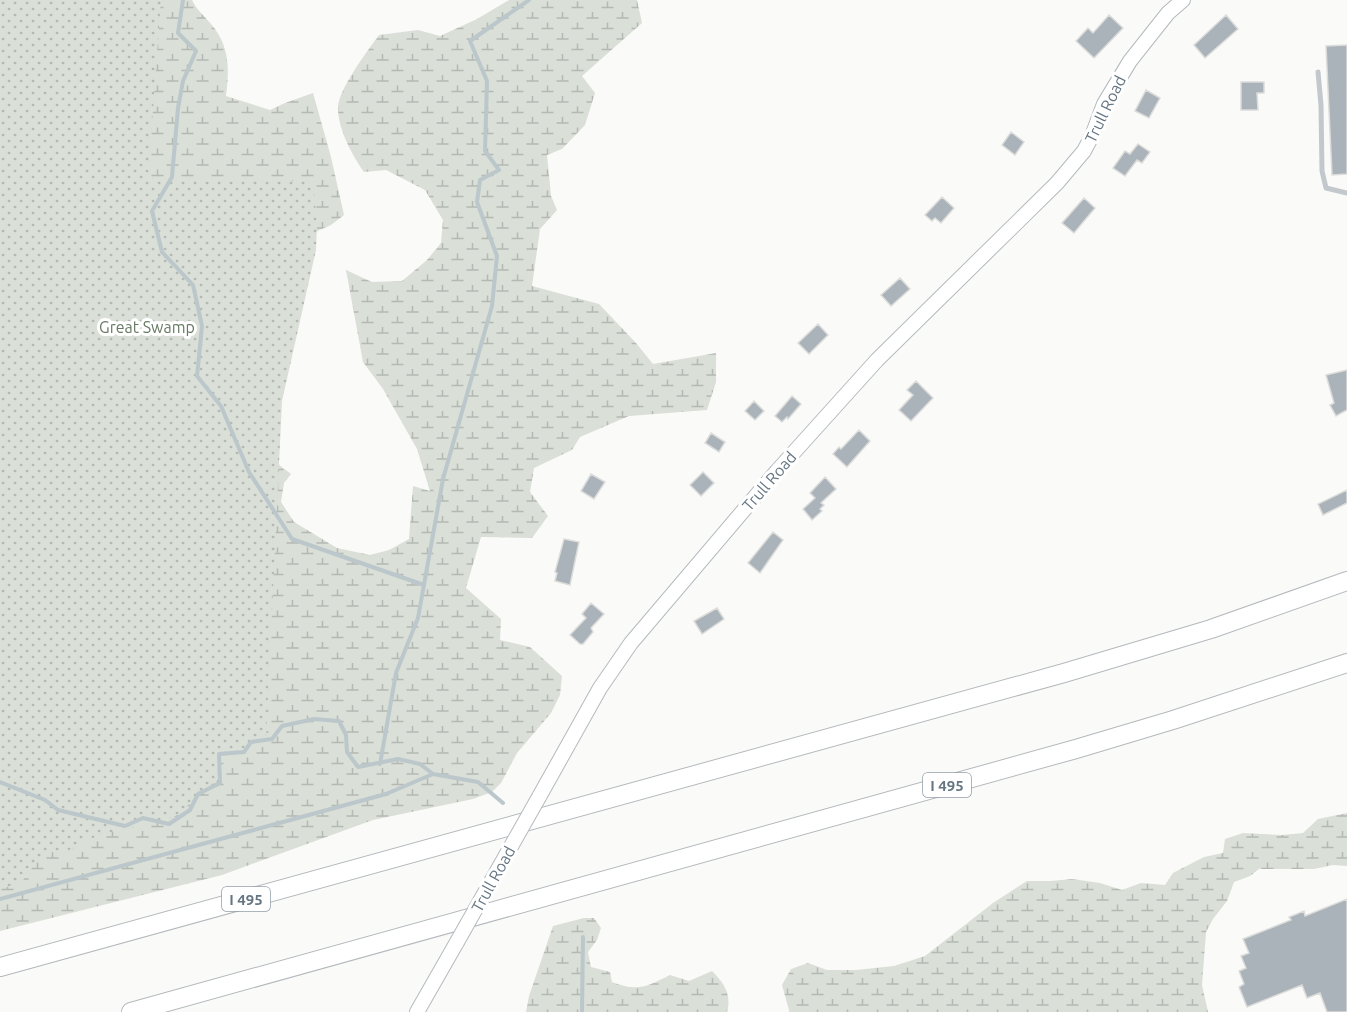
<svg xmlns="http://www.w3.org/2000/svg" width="1347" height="1012" font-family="Ubuntu,sans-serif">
<defs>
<pattern id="wetland-marsh" width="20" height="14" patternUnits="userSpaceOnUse" patternTransform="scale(1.5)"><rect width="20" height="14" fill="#dadfd7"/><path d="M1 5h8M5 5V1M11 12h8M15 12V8" fill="none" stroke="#b4b9b4"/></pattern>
<pattern id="park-dots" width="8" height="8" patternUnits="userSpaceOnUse" patternTransform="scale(1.5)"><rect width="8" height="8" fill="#dadfd7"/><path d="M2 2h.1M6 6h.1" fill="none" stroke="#b4b9b4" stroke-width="1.8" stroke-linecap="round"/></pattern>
</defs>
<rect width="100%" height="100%" fill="#fafaf8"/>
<path fill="url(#wetland-marsh)" d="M0,0h192c4,10 16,19 23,29 15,21 14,43 11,67l44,14 15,-7 28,-10 18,64 13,58 -13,10 -18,8 -52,218 30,23 -7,9 -3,19 13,20 43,26 33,7 19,-5 20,-11 4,-53 17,5 -13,-42 -34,-60 -20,-27 -17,-92 26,12 30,-1 25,-21 14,-17 2,-23 -18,-30 -39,-20 -22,2c-12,-17 -26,-43 -26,-64 0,-18 30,-58 41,-73l39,-5 22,6 37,-17 32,-19h128l5,23 -60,53 13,17 -10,32 -23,24 -15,6 4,41 6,14 -17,19 -8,57 67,18 37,39 17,21 63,-11v29l-9,28 -78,6 -49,21 -8,13 -38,18 -4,24 18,24 -16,22 -51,-1 -15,51 35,31 -1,21 30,7 32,29 -2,19 -9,18 -34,40 -16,30 -9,9 -19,7 -100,21 -151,55 -222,56z
M1347,813v53l-14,-1 -19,4h-55l-9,7 -16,6 -7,19 -14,18 -7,13 -4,53 6,27h-419v-2l-7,-25 9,-16 17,-6 19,7h29l38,-4 31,-10 68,-53 34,-22h24l21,-2 28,4 22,7 19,-7 24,2 8,-12 31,-16 19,-4 2,-14 18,-6 39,2 21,-2 15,-14z
M584,918h10l7,10 -4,12 -9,12 3,15 19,5 2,10c26,10 34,5 58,-7l19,6 23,-10c12,12 20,24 15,41h-201l3,-16 24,-70z"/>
<path fill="url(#park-dots)" d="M0,0h161l-13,178 165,3 4,44 -1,25 -34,151 -16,336c-9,2 -14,7 -22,11 -8,5 -16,2 -23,9 1,33 -5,18 -22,36 -11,12 -22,28 -41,28 -4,1 -8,-2 -13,-1l-14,8 -30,6 -36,18h-12l-8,3 -13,12 -11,16 -21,6z"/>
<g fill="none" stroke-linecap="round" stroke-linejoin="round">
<path stroke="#bbc7cb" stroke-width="4" d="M183,0l-5,33 18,18 -13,30 -5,27 -6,69 -20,34 10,41 31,33 9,41 -5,50 24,30 28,66 43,67 132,46
M380,764l16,-91 22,-55 25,-139 49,-173 5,-50 -20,-54 3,-22 19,-10 -14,-19 2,-70 -17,-40 59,-41
M0,782l45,18 13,10 67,16 18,-8 26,6 21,-14 8,-16 22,-11 -1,-29 25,-2 7,-10 21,-3 10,-13 32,-7 25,2 7,14 1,17 11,15 40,-8 22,5 13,10 45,8 25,21
M0,899l386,-105 47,-20
M582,1012l1,-75"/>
</g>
<path fill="#aab3b9" stroke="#dcdcda" stroke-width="1.5" d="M1109,15l14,13 -29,30 -18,-17 12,-13 5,5z
M1226,15l12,14 -33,29 -11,-13z
M1347,45v129l-15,1 -6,-129z
M1241,82h23v11h-7l1,17h-17z
M1146,90l14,8 -11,20 -14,-7z
M1011,132l13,10 -9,13 -13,-10z
M1138,144l12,8 -8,11 -5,-3 -12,16 -12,-8 12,-17 5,3z
M942,197l12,11 -13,15 -6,-5 -3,3 -7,-6z
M1084,198l11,10 -21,25 -12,-10z
M900,278l10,11 -19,17 -10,-11z
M818,324l10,11 -19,19 -11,-11z
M1347,370v40l-11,6 -6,-11 4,-2 -8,-28z
M916,381l17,17 -22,23 -12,-11 14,-15 -6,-5z
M792,396l9,8 -13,15 -1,-2 -5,5 -7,-6z
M754,401l10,10 -9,9 -10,-9z
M859,430l11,11 -23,26 -14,-13 6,-7 2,2z
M711,433l14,9 -6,10 -14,-9z
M703,472l11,11 -13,13 -11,-11z
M591,474l14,8 -11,17 -13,-8z
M825,477l11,12 -15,14 3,2 -4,4 2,2 -10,9 -9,-11 12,-11 -5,-5z
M1347,490v13l-24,12 -5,-11z
M773,532l10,8 -23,33 -12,-10z
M564,539l15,3 -9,43 -15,-4 2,-8 -2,-1z
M591,603l13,11 -13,14 2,4 -10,12h-3l-10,-9 16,-17 -4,-4z
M717,608l7,11 -22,15 -8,-13z
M1347,899v113h-20l-7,-19 -13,5 -5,-13 -55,22 -8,-20 5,-3 -5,-13 7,-3 -5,-12 8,-3 -6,-14 48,-19 -2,-3 15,-6 1,5z"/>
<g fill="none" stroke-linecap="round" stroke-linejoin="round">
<defs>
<path id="secondary" d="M539,797l61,-109 31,-45 146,-172 100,-111 180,-177 27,-32 8,-15 12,-32 26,-43 38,-48 15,-13
M417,1012l40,-70"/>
<path id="highway" d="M0,967l1064,-294 147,-44 136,-48
M131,1012l945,-263 97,-29 174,-57"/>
</defs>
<use href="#secondary" stroke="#b3babf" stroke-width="16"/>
<use href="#highway" stroke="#b4b9bd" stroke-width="20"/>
<path stroke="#c3c8cc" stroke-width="5" d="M1318,72l3,33 1,66 4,17 21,5"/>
<use href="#secondary" stroke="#fff" stroke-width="14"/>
<use href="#highway" stroke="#fff" stroke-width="18"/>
<defs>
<path id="secondary-bridge" d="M457,942l82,-145"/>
</defs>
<use href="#secondary-bridge" stroke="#b3babf" stroke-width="16" stroke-linecap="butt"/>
<use href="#secondary-bridge" stroke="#fff" stroke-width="14"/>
</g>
<g text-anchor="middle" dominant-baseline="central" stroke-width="6" stroke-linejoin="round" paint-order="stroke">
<g fill="#fff" stroke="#939fa8" stroke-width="1.5">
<rect x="923" y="773" width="48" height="24" rx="4.5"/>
<rect x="222" y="887" width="48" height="24" rx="4.5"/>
</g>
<g font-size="15" font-weight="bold" fill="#657683">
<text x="947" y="785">I 495</text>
<text x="246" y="899">I 495</text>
</g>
<g font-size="16" fill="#657683" stroke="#fff">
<text transform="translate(1105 109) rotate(-64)">Trull Road</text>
<text transform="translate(769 481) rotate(-49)">Trull Road</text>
<text transform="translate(493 879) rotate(-61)">Trull Road</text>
</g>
<g font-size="16" fill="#687a64" stroke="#fff">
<text x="147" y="327">Great Swamp</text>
</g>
</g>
</svg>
